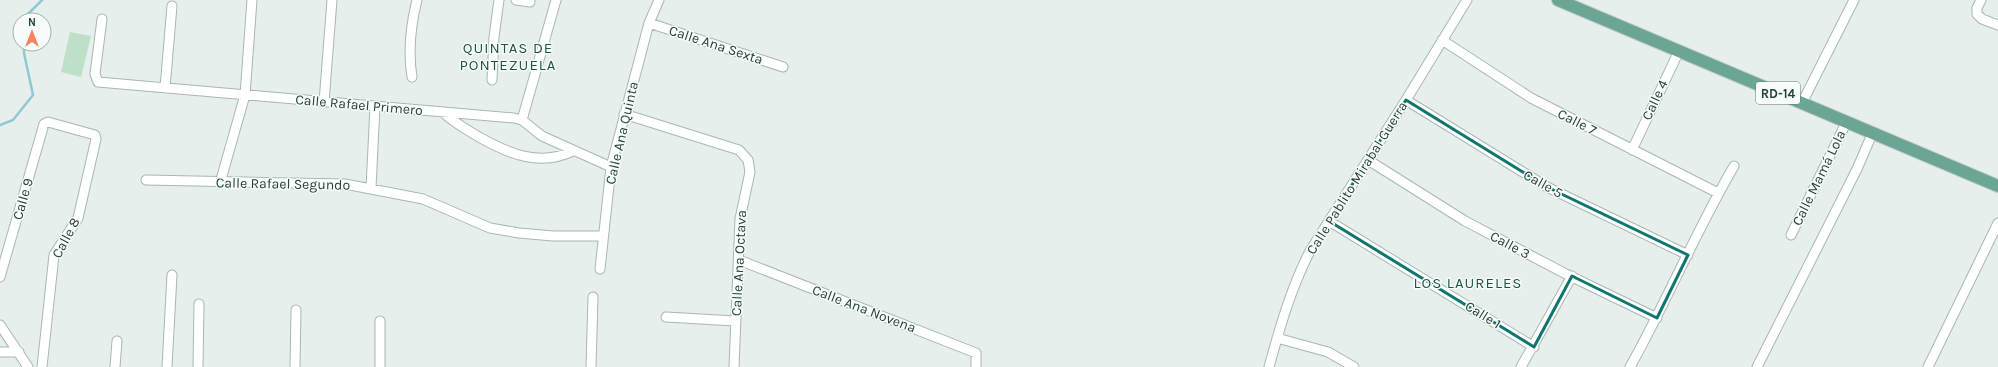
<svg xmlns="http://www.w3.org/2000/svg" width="1998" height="367" font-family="Karla,sans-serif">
<rect width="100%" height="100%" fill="#e6efeb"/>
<path fill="#bfe0c8" d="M70,32l21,4 -10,41 -20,-5z"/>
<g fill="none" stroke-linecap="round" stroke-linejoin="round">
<path stroke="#8ec9d4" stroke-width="2.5" d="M26,20v-4l16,-16
M0,125l13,-5 20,-25 -9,-42v-9"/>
<defs>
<path id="minor" d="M516,0l14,2
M1981,0l-4,8v6l5,5 16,6
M102,19l-7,55 3,8 416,36 8,2 20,16 69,31
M649,23l134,44
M1442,40l89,58 187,95
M412,77c-4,-25 -1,-53 5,-77
M492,80l2,-43 5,-37
M165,88l7,-82
M1406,100l141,87 141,68
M324,102l8,-102
M1802,103l52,-103
M443,112c11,11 23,17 36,25 30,17 61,30 94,14
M624,114l115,36 9,10 2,12 -10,47 -6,148
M522,120l34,-120
M1632,150l47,-99
M1368,160l97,61 101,53 91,44
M146,180l199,4 78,15 67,29 29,5 34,3h50
M220,183l25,-88 7,-95
M371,188l4,-82
M1329,221l205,126
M1791,235l56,-114
M739,260l237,93v14
M600,269l11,-102 38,-144 10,-23
M0,277l44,-153 4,-2 47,13 1,4 -18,79 -24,37 -12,112
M666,317l69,4
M380,321v46
M0,325l28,42
M1277,338l51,14 26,15
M0,352h19
M115,367l2,-26
M167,367l5,-92
M198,367l1,-63
M295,367l1,-57
M591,367l2,-70
M1269,367c11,-40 22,-79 41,-116l96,-151 61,-100
M1521,367l51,-91
M1630,367c37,-66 66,-136 104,-201
M1757,367l100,-198 16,-37
M1928,367l70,-144"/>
<path id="major" d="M1558,0l440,186"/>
</defs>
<use href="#minor" stroke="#a8b8b2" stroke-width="11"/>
<use href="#major" stroke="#c2cac8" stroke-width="14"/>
<use href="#minor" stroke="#fff" stroke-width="9"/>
<use href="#major" stroke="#6aa596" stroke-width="12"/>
</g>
<path fill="none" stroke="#0f766e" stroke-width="3" stroke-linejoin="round" d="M1406,100l141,87 141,68 -31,63 -85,-42 -38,71 -205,-126z"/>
<g text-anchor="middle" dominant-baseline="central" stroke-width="3" stroke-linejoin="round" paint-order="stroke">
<rect fill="#f7fbf9" stroke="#637a73" stroke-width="1" x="1756" y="82" width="44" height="22" rx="3"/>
<g font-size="13" font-weight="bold" fill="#24423a">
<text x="1778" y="93">RD-14</text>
</g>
<g font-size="14" fill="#24423a" stroke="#f7fbf9">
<text transform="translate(716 45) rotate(18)">Calle Ana Sexta</text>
<text transform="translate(1655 100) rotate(-65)">Calle 4</text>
<text transform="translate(359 105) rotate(5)">Calle Rafael Primero</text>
<text transform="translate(1577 122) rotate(27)">Calle 7</text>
<text transform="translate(622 133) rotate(-77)">Calle Ana Quinta</text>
<text transform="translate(1357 178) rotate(-58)">Calle Pablito Mirabal Guerra</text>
<text transform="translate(1819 178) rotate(-64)">Calle Mamá Lola</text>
<text transform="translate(283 184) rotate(1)">Calle Rafael Segundo</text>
<text transform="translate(1543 184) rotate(29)">Calle 5</text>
<text transform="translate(23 199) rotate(-74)">Calle 9</text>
<text transform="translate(66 238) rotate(-62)">Calle 8</text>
<text transform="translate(1510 245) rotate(28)">Calle 3</text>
<text transform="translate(739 263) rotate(-87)">Calle Ana Octava</text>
<text transform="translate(864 309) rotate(21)">Calle Ana Novena</text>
<text transform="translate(1483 315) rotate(32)">Calle 1</text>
</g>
<g font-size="15" letter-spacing="1" fill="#1f5548" stroke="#f7fbf9">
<text x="508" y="48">QUINTAS DE<tspan x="508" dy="17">PONTEZUELA</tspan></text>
<text x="1468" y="283">LOS LAURELES</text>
</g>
</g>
<g transform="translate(32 32)"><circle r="19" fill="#f7fbf9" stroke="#a3b1ad"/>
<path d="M0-3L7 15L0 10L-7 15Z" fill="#f4845f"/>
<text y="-6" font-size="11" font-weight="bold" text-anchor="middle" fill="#24423a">N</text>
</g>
</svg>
